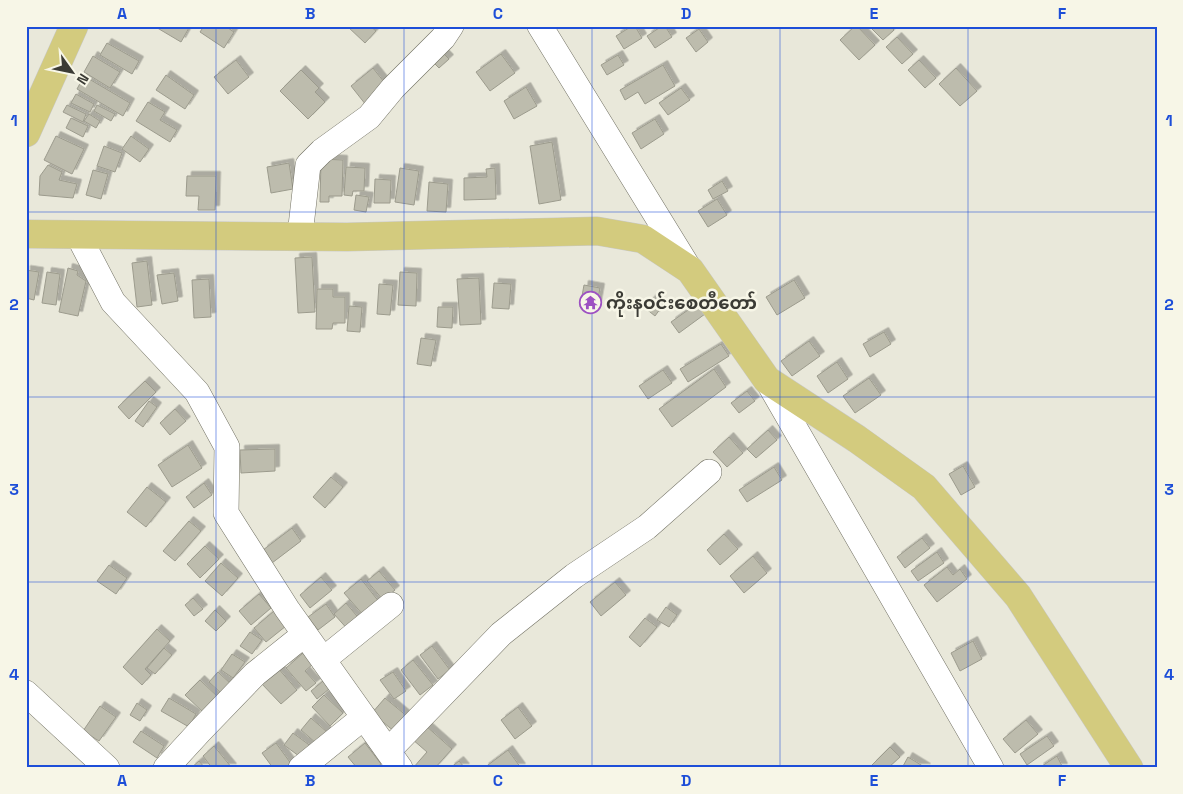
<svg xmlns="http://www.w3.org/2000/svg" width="1183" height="794" font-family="'Space Grotesk','Noto Sans Myanmar',sans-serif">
<defs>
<filter id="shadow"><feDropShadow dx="4.5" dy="-4.5" stdDeviation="0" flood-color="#0004"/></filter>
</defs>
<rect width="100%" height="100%" fill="#e9e8da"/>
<path fill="#bdbcad" stroke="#9c9b8d" filter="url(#shadow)" d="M154,26h36l-9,16z
M204,26h21l9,6 -10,16 -24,-16z
M347,26h23l6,5 -11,12z
M632,26h3l7,12 -18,11 -8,-13z
M662,26h3l7,11 -17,11 -8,-12z
M855,26h2l18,19 -16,15 -19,-20z
M869,26h21l4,4 -11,10z
M699,29l9,13 -12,10 -10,-14z
M897,37l16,17 -11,10 -16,-17z
M107,43l32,18 -7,13 -32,-19z
M439,49l10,10 -10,9 -10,-10z
M501,54l14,19 -25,18 -14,-19z
M618,55l6,10 -17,10 -6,-10z
M93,56l27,16 -10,16 -26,-16z
M236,60l13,17 -21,17 -14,-17z
M919,60l17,18 -11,10 -17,-18z
M663,65l12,21 -30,18 -7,-12 -13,8 -5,-10z
M373,68l15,19 -22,18 -15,-19z
M956,68l21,23 -17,15 -21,-22z
M301,70l18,18 -4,4 10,10 -17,17 -28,-28z
M166,75l28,20 -9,14 -29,-19z
M84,76l46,27 -7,13 -46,-27z
M526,87l11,19 -23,13 -10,-18z
M681,88l9,12 -22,15 -9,-12z
M76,94l18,10 -4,8 -19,-9z
M148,102l17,10 -5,8 17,10 -7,12 -34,-21z
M67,105l19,9 -3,8 -20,-10z
M97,105l18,9 -4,7 -17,-10z
M89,114l11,7 -4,7 -12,-7z
M71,118l17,8 -5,11 -17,-9z
M655,119l9,15 -23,15 -9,-16z
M56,136l28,13 -12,25 -28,-14z
M131,136l18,13 -9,13 -18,-13z
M552,142l9,58 -22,4 -9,-58z
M104,146l18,7 -7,19 -18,-6z
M321,159l22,1 -1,36h-13v6h-9z
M289,163l4,26 -22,4 -4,-26z
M48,165l14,7 -3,8 18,4 -4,14 -34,-3 1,-19z
M346,167l19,1 -1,23h-11l-1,5 -8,-1z
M400,168l19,3 -5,34 -19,-3z
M495,168l1,31 -32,1v-22l23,-1 -1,-8z
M93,170l15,4 -7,25 -15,-4z
M187,176h29l-1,34h-17l1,-14h-13z
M375,179l16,1 -1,23h-16z
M722,181l6,10 -15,8 -5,-9z
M429,182l19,2 -2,28 -19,-1z
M356,195l13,2 -3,15 -12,-2z
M717,199l10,16 -19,12 -10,-16z
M312,257l3,55 -17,1 -3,-55z
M147,261l5,44 -15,2 -5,-44z
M68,268l10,3 -1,4 9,6 -8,35 -19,-4z
M26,270l13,2 -5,28 -8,-2z
M47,272l13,2 -4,31 -14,-2z
M400,272l17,1 -1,33 -18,-1z
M174,273l4,28 -16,3 -5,-29z
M479,278l2,46 -21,1 -3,-46z
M209,279l2,38 -17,1 -2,-38z
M794,280l11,18 -28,17 -11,-18z
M494,283l17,1 -2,25 -17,-1z
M379,284l14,1 -3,30 -13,-1z
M584,285l16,3 -4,22 -16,-3z
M317,289h16v8h12v26h-12l-1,6h-16z
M653,297l10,8 -8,11 -10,-8z
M698,303l7,11 -26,19 -8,-11z
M349,306l13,1 -2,25 -13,-1z
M438,307h15l-1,21 -15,-1z
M884,332l7,12 -21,13 -7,-13z
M421,338l15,2 -5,26 -14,-2z
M809,341l11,15 -28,20 -11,-15z
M721,344l8,12 -41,26 -8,-13z
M837,362l11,17 -20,14 -11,-17z
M714,369l12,18 -54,40 -13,-18z
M663,370l9,13 -24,16 -9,-13z
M869,378l12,17 -26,18 -12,-17z
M145,381l11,11 -27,27 -11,-12z
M747,391l8,10 -16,12 -8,-10z
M149,401l8,6 -14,20 -8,-6z
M175,409l11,12 -16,14 -10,-12z
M768,430l9,10 -21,18 -9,-9z
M729,437l14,16 -16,14 -14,-15z
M188,445l14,23 -30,19 -14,-22z
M275,449v22l-34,2 -1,-23z
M963,466l12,21 -14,8 -12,-21z
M774,467l8,13 -35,22 -8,-12z
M331,477l12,10 -18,21 -12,-11z
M204,483l8,12 -18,13 -8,-11z
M147,487l19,15 -20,25 -19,-15z
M189,521l12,10 -26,30 -12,-10z
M292,528l9,13 -29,22 -9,-13z
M724,534l14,15 -18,16 -13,-15z
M922,538l8,10 -25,20 -8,-11z
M205,546l14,13 -19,19 -13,-14z
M937,552l7,11 -26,18 -7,-10z
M753,556l14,17 -23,20 -14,-17z
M221,563l17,15 -16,18 -17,-15z
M109,565l18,13 -11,16 -19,-13z
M947,567l6,8 7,-6 7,10 -30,23 -13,-17z
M379,571l16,19 -12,10 -16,-19z
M321,577l11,13 -22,18 -10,-13z
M361,579l19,24 -16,13 -20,-23z
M615,582l11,13 -25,21 -11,-14z
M259,594l12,14 -20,17 -12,-14z
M193,598l10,11 -9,7 -9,-11z
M346,603l16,19 -12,10 -16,-18z
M326,604l9,13 -17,13 -10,-13z
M666,607l11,8 -8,12 -12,-7z
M215,610l11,11 -10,10 -11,-10z
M274,611l12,15 -20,16 -12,-14z
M645,618l12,9 -17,20 -11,-10z
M157,629l13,12 -25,28 6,6 -9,10 -19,-18z
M250,632l12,8 -10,14 -12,-8z
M973,641l9,18 -22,12 -9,-18z
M432,646l18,24 -12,9 -18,-24z
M164,648l8,7 -17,19 -8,-6z
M303,653l10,11 -8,7 11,12 -10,8 -20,-23z
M232,654l13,8 -12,16 -12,-8z
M413,660l20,25 -13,10 -19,-25z
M278,668l19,22 -16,14 -20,-21z
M218,672l13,12 -9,10 -13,-12z
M393,672l13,19 -12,8 -14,-19z
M200,680l19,18 -14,16 -20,-19z
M323,681l6,8 -12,10 -6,-8z
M324,695l19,18 -13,13 -18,-19z
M169,698l27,16 -7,13 -28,-16z
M385,698l23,19 -13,15 -23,-19z
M137,703l10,7 -7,11 -10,-6z
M100,706l16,11 -17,24 -16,-10z
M518,707l14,19 -17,13 -14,-19z
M311,718l16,14 -10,12 -16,-14z
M1026,720l12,14 -23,19 -12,-14z
M425,725l27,24 -17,19h-22l14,-16 -15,-13z
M141,731l23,15 -7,12 -24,-16z
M293,733l19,14 -9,12 -19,-14z
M1047,736l7,10 -27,19 -7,-11z
M276,743l16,22 -4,3h-15l-11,-15z
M365,743l16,21 -5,4h-19l-9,-11z
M214,746l18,22h-20l-9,-12z
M890,747l10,10 -12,11h-14l-2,-3z
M508,750l13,18h-37z
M1057,756l6,12h-24z
M908,757l18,11h-24z
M199,761l6,7h-14z
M459,761l6,7h-15z"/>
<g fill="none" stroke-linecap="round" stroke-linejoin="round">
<defs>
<path id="minor" d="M540,26l150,244
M78,235l35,67 84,90 30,55 -1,66 61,96 113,159
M300,235l8,-70 14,-14 47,-34 24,-29 50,-50 8,-12
M767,380l224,388
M323,660l68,-55
M26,693l81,75
M388,751l113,-117 73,-58 73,-49 62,-55
M166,768l34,-37 55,-57 50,-40
M301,768l63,-51"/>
<path id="major" d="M26,133l48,-107
M26,234l321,3 250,-6 46,8 47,31 77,110 90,59 67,48 94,109 111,172"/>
</defs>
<use href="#minor" stroke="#727164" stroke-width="26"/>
<use href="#major" stroke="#c8c8c6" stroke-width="29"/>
<use href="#minor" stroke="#fff" stroke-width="25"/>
<use href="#major" stroke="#d3cb7e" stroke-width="28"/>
</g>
<path fill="none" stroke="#1d4ed8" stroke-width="1" stroke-opacity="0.55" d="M216,26v742M404,26v742M592,26v742M780,26v742M968,26v742M26,212h1131M26,397h1131M26,582h1131"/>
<defs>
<symbol id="temple-ring" viewBox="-11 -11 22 22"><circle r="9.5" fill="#f7f6e7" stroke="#9d50c2" stroke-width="1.5"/><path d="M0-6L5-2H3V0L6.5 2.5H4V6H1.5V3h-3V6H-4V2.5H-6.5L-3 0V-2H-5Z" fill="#9d50c2"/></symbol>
</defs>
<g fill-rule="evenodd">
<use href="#temple-ring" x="578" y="290" width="25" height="25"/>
</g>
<g text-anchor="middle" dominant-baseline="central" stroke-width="5" stroke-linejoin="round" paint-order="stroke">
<g font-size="18" font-weight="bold" fill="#3b3b35" stroke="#f7f6e7" text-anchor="start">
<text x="606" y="302">ကိုးနဝင်းစေတီတော်</text>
</g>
</g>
<rect width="1183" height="794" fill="none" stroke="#f7f6e7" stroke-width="55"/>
<g transform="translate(72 72) rotate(123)" stroke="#f7f6e7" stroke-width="4" paint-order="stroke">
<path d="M0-4L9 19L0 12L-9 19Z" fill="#3b3b35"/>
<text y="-8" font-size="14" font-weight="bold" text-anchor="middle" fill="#3b3b35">N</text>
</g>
<rect x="28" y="28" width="1128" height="738" fill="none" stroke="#1d4ed8" stroke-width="2"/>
<g font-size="16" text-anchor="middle" font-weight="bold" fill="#1d4ed8">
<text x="122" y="19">A</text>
<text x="310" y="19">B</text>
<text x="498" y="19">C</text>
<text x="686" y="19">D</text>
<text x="874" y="19">E</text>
<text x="1062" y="19">F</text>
<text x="14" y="126">1</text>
<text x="1169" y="126">1</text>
<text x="14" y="310">2</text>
<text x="1169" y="310">2</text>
<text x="14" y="495">3</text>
<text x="1169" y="495">3</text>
<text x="14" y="680">4</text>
<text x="1169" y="680">4</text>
<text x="122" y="786">A</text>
<text x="310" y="786">B</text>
<text x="498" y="786">C</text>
<text x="686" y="786">D</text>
<text x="874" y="786">E</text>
<text x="1062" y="786">F</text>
</g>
</svg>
